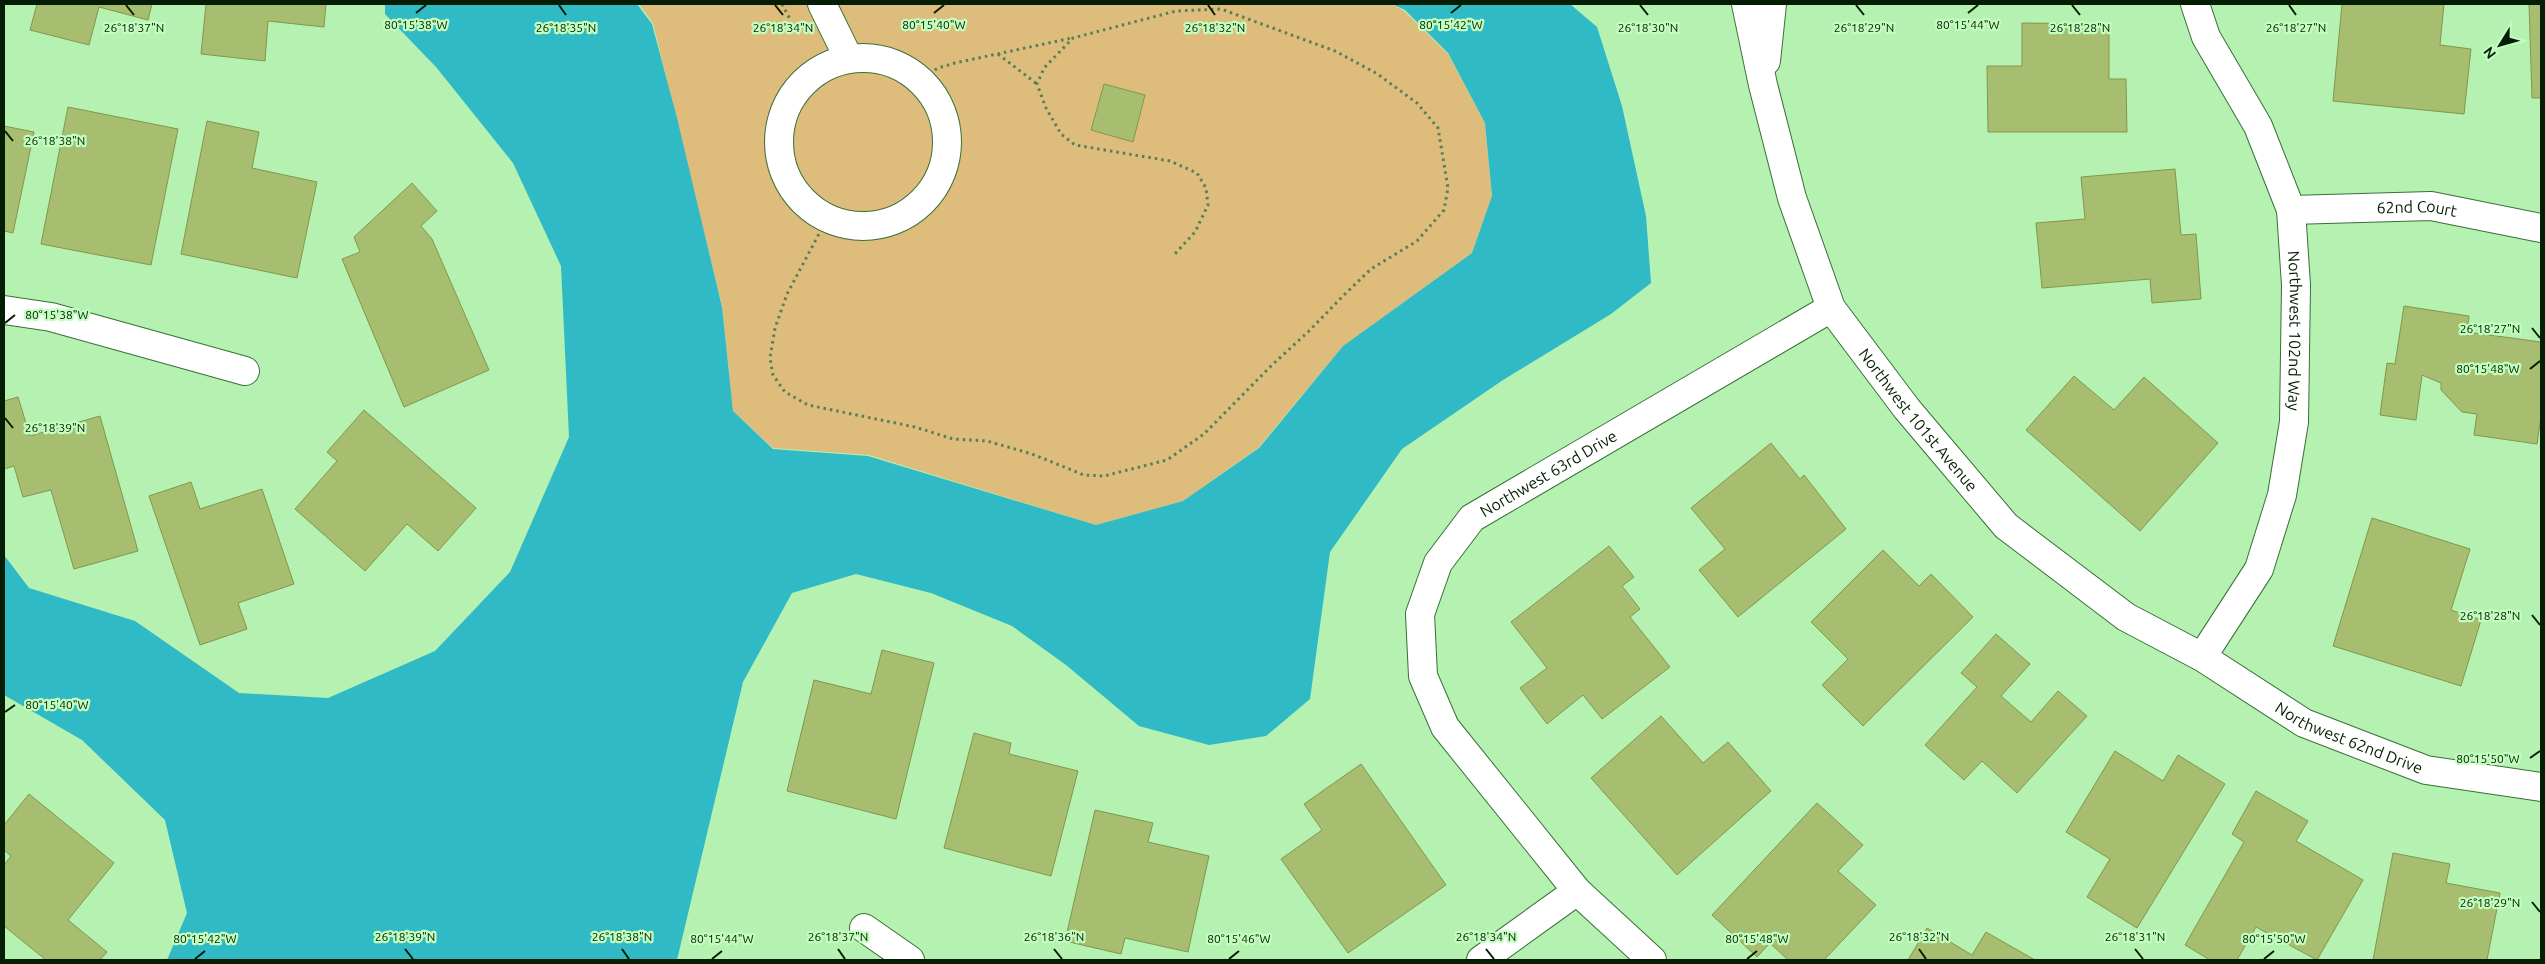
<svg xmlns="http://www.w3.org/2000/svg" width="2545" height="964" font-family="Ubuntu,sans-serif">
<rect width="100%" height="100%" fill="#b5f1b1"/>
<path fill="#debc7c" d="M639,4h752l13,7 44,43 37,69 7,74 -20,56 -129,93 -85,102 -75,53 -87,24 -227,-70 -96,-7 -40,-37 -11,-105 -69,-283z"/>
<path fill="#2fbac5" d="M385,4h252l15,20 25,94 45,189 11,104 40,38 95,7 228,69 87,-24 76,-53 84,-102 129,-93 20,-57 -7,-73 -37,-70 -43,-43 -13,-6h178l27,23 25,79 24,110 5,67 -40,31 -108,66 -101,69 -72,103 -20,147 -44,37 -57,9 -70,-19 -73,-61 -54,-39 -81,-33 -75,-19 -64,19 -49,89 -66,278h-510l20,-47 -22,-93 -83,-80 -78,-45v-140l25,33 106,33 104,72 89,5 107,-47 75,-79 59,-135 -8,-171 -48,-103 -77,-96 -51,-53z"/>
<path fill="#a7be71" stroke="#81974b" d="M37,4h115l-4,16 -49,-13 -10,38 -59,-15z
M206,4h120l-2,23 -56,-6 -3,40 -64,-7z
M2342,4h102l-4,41 31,4 -7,65 -131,-13z
M2529,4h12v94h-9z
M2022,23l87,1v55h17l1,53h-139l-1,-66h35z
M1104,84l41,11 -12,47 -42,-12z
M68,107l110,22 -27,136 -110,-21z
M207,121l52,11 -7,36 65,14 -20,96 -116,-24z
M4,126l30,6 -21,101 -9,-2z
M2175,169l6,66 15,-1 5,65 -49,4 -2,-24 -108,9 -6,-65 49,-4 -4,-42z
M412,183l25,28 -16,15 11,13 57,131 -85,37 -62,-148 18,-7 -6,-15z
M2404,306l65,10 -2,16 74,10v75l-4,27 -63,-9 3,-21 -15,-2 -21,-22v-7l-19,-8 -6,45 -36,-5 7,-52 8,1z
M2074,376l40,34 30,-33 74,66 -78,88 -114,-101z
M18,397l12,39 70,-20 38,135 -64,18 -23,-79 -28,7 -9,-31 -10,3v-68z
M364,410l112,98 -38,43 -31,-27 -42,47 -70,-62 42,-48 -10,-9z
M1771,443l29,36 4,-4 42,54 -108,88 -39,-47 26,-21 -34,-41z
M191,482l9,27 62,-20 32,95 -56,19 9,26 -47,16 -51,-149z
M2372,518l98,31 -19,61 30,10 -20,66 -128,-40z
M1609,546l25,31 -12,9 18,23 -10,8 40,50 -68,52 -19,-24 -36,29 -27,-36 27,-20 -36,-46z
M1883,550l36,36 12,-12 42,43 -110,109 -41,-41 26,-26 -37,-37z
M1996,634l34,30 -29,32 30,26 27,-31 29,25 -70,77 -35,-32 -18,19 -39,-35 52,-58 -16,-14z
M882,650l52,13 -38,156 -109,-28 27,-111 57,14z
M1661,716l42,47 25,-21 43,49 -94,84 -86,-97z
M974,733l37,10 -2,11 69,17 -27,105 -107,-28z
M2115,751l48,30 15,-26 47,29 -88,144 -50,-31 23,-38 -44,-27z
M1361,764l85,121 -98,68 -67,-94 41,-29 -18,-26z
M2256,791l52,30 -12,20 67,39 -46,80 -61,-33 -19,33h-27l-25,-15 59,-103 -12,-8z
M29,794l85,69 -46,57 39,32 -7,8h-54l-42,-34v-61l7,-9 -7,-6v-25z
M1817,803l46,42 -25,26 38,34 -52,55h-36l-18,-17 -13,14 -45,-42z
M1095,810l58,13 -5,19 61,14 -21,96 -63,-14 -4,16 -56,-13z
M2393,853l57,11 -4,19 54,10 -13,67h-114z
M1927,928l45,27 14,-23 49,28h-127z"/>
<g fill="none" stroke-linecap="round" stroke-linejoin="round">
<defs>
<g id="minor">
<path d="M822,4l26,53"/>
<path id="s1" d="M1746,4l17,81 29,113 39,110 76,101 99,117 120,91 76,40 102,66 122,47 115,17"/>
<path id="s2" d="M2195,4l11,33 52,89 33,84 5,75 -2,137 -12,73 -23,74 -57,88"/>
<circle cx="863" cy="142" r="84"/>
<path d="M1766,61l6,-57"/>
<path id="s3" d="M2291,210l140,-4 110,22"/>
<path d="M4,310l47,7 194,54"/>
<path d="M864,928l46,32"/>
<path d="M1481,960l96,-69"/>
<path id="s4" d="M1652,960l-75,-69 -132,-164 -22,-51 -3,-62 18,-51 34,-45 359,-210"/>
</g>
</defs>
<use href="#minor" stroke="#397037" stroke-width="30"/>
<path stroke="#588056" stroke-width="3" stroke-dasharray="2.5 4" stroke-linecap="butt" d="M782,4l9,17
M998,54l39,30
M918,80l20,-12 17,-5 117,-25
M828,217l-41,77 -12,34 -5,30 3,17 12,17 23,13 107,22 38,12 34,2 45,13 52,21 20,1 63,-16 37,-26 67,-68 38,-35 33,-34 29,-28 46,-28 27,-31 4,-22 -10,-60 -21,-25 -41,-30 -41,-22 -114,-42 -45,2 -103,27 -29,30 -7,16 9,24 15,26 14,11 95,16 27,12 9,15 2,17 -13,27 -22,24"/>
<use href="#minor" stroke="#fff" stroke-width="28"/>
</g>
<path fill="none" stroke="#061d05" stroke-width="2" d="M126,5l8,10M559,5l7,10M775,5l8,10M1208,5l7,10M1640,5l8,10M1856,5l8,10M2072,5l8,10M2289,5l7,10M416,13l10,-8M934,13l10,-8M1451,13l10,-8M1968,13l10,-8M5,131l8,10M5,323l10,-8M2532,328l8,10M2530,369l10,-8M5,418l8,10M2532,615l8,10M5,712l10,-7M2530,758l10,-7M2532,902l8,10M405,949l8,10M622,949l7,10M838,949l7,10M1054,949l8,10M1486,949l8,10M1919,949l7,10M2135,949l8,10M195,959l10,-8M712,959l10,-8M1229,959l10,-8M1747,959l10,-8M2264,959l10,-8"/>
<g text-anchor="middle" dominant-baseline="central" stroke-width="4.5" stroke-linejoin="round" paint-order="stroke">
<g font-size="16" fill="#061d05" stroke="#c2febd">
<text stroke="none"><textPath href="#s3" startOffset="126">62nd Court</textPath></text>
<text stroke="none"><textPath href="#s2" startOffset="349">Northwest 102nd Way</textPath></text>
<text stroke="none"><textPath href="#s1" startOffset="458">Northwest 101st Avenue</textPath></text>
<text stroke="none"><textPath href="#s4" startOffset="629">Northwest 63rd Drive</textPath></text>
<text stroke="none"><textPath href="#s1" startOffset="1001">Northwest 62nd Drive</textPath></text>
</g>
</g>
<g font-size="12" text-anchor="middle" fill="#061d05" stroke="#c2febd" stroke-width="4.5" stroke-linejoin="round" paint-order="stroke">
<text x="934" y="29">80°15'40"W</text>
<text x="1968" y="29">80°15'44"W</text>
<text x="416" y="29">80°15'38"W</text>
<text x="1451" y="29">80°15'42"W</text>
<text x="134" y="32">26°18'37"N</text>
<text x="566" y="32">26°18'35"N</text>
<text x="783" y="32">26°18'34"N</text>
<text x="1215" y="32">26°18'32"N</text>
<text x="1648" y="32">26°18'30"N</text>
<text x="1864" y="32">26°18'29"N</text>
<text x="2080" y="32">26°18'28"N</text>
<text x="2296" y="32">26°18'27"N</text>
<text x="55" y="145">26°18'38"N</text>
<text x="57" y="319">80°15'38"W</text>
<text x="2490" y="333">26°18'27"N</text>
<text x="2488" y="373">80°15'48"W</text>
<text x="55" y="432">26°18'39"N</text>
<text x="2490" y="620">26°18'28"N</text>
<text x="57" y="709">80°15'40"W</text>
<text x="2488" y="763">80°15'50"W</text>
<text x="2490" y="907">26°18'29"N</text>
<text x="405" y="941">26°18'39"N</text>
<text x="622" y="941">26°18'38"N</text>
<text x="838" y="941">26°18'37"N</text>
<text x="1054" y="941">26°18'36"N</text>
<text x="1486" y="941">26°18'34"N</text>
<text x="1919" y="941">26°18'32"N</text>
<text x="2135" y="941">26°18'31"N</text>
<text x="205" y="943">80°15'42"W</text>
<text x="722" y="943">80°15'44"W</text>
<text x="1239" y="943">80°15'46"W</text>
<text x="1757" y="943">80°15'48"W</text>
<text x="2274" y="943">80°15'50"W</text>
</g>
<rect width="2545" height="964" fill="none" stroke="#061d05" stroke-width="10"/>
<g transform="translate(2500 45) rotate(233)" stroke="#c2febd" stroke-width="4" paint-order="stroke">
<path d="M0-4L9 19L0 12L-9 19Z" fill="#061d05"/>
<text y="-8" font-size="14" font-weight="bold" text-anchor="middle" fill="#061d05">N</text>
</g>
</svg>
